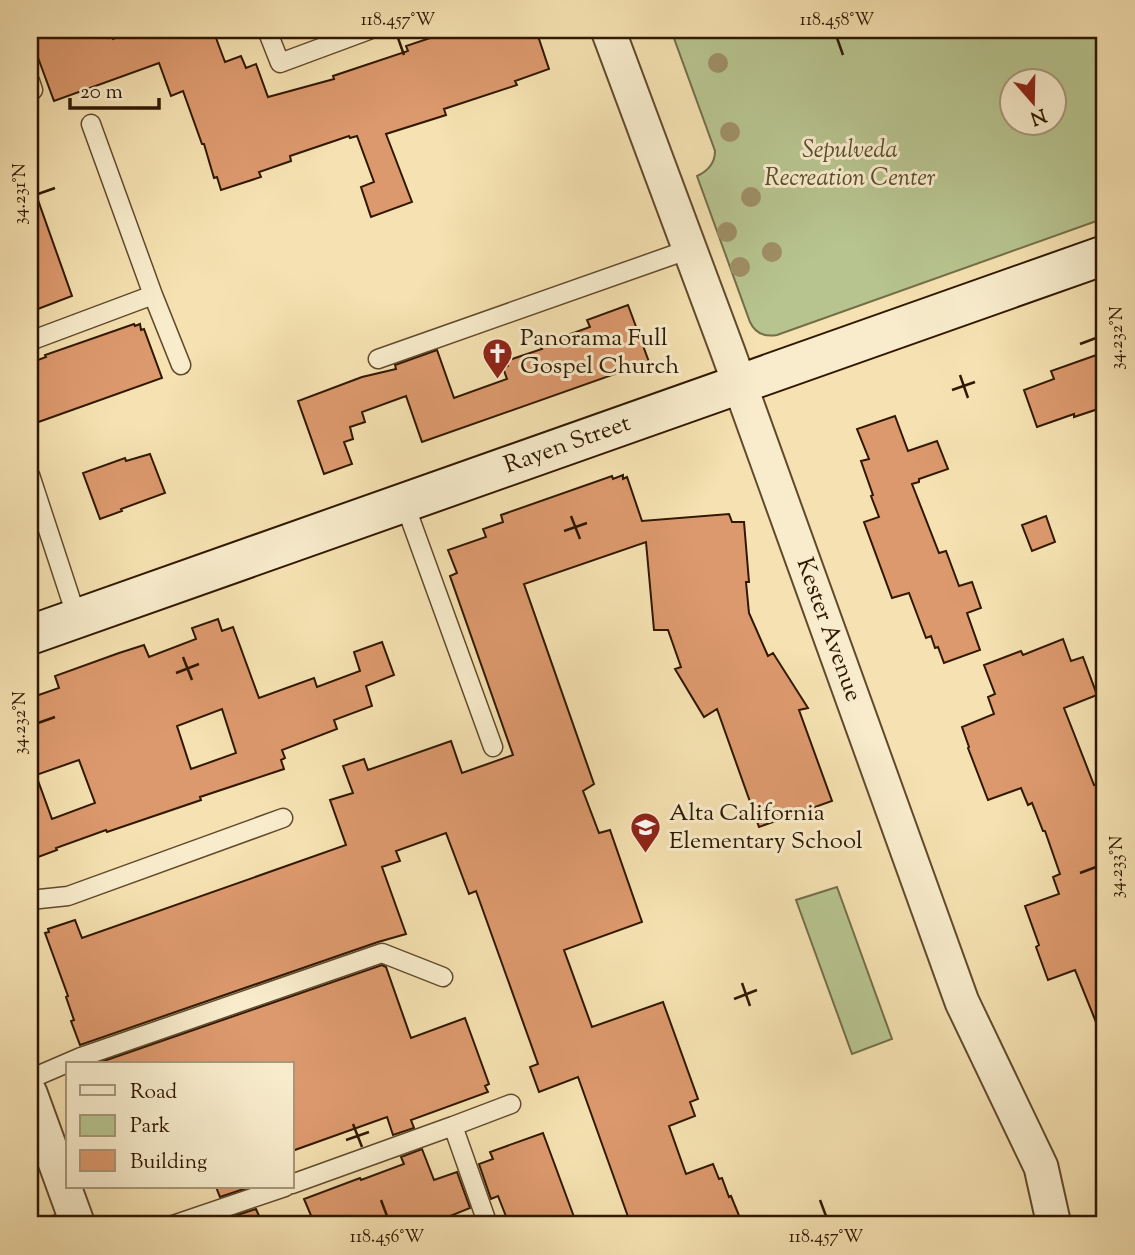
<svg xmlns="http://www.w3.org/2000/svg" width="1135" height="1255" font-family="'Sorts Mill Goudy',serif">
<rect width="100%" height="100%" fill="#f5e1b1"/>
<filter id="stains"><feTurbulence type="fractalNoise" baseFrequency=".00286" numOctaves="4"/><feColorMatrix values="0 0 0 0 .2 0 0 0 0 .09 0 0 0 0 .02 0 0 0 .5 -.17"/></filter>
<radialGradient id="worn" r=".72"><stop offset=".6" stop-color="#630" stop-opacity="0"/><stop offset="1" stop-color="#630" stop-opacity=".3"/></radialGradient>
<path fill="#b7c48f" stroke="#746e48" stroke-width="2" fill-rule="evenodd" d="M671,30h434v188l-328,117c-12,2 -22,-2 -27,-13l-53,-146c11,-5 18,-12 18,-25zM1054,80v42h-42v-42z
M837,887l55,152 -40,15 -56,-154z"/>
<path fill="#dc996d" stroke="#301800" stroke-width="2" fill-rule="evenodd" d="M30,30h75l3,8 4,-2 1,3 26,-9h74l12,32 16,-6 5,12 10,-4 12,33 66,-18 -1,-3 75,-25 -2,-5 48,-16h82l13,39 -34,12 2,4 -73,24 2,6 -60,19 26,68 -41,15 -10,-30 13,-5 -17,-46 -7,2 -1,-2 -59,20 1,5 -32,11 2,5 -40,13 -4,-13 -3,1 -10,-34h-2l-19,-53 -12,5 -12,-33 -105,38 -24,-65z
M30,186h3l39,110 -42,16z
M628,305l21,57 -227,80 -16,-46 -44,16 3,10 -15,5 3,12 -9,3 8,22 -28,10 -26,-73 64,-24 34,-8 -1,-4 42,-15 17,48 53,-19 -4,-11 5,-2 -2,-5 36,-12 -2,-4 50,-18 -3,-7z
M134,324l1,2 5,-2 1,6 3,-1 18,49 -132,47v-62l16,-6 -1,-2z
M1105,352v51l-8,3 1,3 -24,8v-3l-37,13 -13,-37 30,-11 -3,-8z
M895,416l13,35 29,-10 11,28 -29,10v3l-7,2 27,69 7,-2 13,35 13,-4 9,26 -14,5 13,37 -36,13 -6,-16 -3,1 -4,-12 -5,2 -17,-45 -17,5 -28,-76 15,-5 -8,-21 2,-1 -12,-34 8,-2 -12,-30z
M150,454l15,39 -44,16 1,2 -22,8 -17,-46 42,-15 1,3z
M623,475v4l4,-2 15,44 87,-7 3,8h12l5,60h-3l3,31 19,43 5,-3 35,55 -9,2 33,91 -73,26 -42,-118 -13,8 -29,-48 6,-2 -13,-37h-14l-8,-88 -122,42 70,200 -11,7 16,42 11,-3 32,92 -78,28 28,77 71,-25 35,97 -8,3 5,14 -26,10 17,48 27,-10 6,15 3,-1 7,19 2,-1 9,22 -3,1 2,6h-108l-53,-148 -39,15 -9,-25 8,-3 -62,-173 -7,3 -23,-61 -50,18 4,10 -18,6 24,67 -28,8 -298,103 -9,-24 3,-1 -8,-23 2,-1 -23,-63 4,-1 -1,-3 27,-9 7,18 264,-93 -16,-45 23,-7 -10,-27 21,-7 4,11 83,-29 11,32 51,-18 -63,-179 7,-3 -9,-23 38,-13 -3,-8 20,-7 -2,-7 111,-39 1,3z
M1046,516l9,26 -23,9 -10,-26z
M218,619l4,12 11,-4 26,71 55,-20 3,9 43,-16 -6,-19 28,-10 12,33 -28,11 6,20 -38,14 3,9 -55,21 3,8 -4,2 3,9 -84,28 1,3 -94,32 -1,-2 -50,18 1,2 -27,10v-162l29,-10 -4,-12 64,-23 25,-8 5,12 47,-18 -4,-11zM222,709l14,44 -45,16 -14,-43zM79,760l16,43 -43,16 -16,-44z
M1063,639l8,22 12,-4 14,38 -33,13 30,77 4,-1 7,20v238h-1l-29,-72 -27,10 -12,-33 3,-2 -14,-39 34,-12 -6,-17 7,-3 -15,-43h-2l-11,-28 -4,2 -7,-17 -33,12 -20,-52 1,-1 -7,-20 32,-13 -6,-17 7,-3 -11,-29 37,-14 2,4z
M382,965l4,2 25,71 54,-20 24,66 -4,2 3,6 -77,28 3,8 -21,7 -6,-18 -95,34v-87h-197z
M543,1133l34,92h-38l-3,-7 -5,2 -1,-4 -21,8 -11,-28 -7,3 -12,-35 14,-5 -3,-7z
M422,1149l12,31 23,-8 13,36 -20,8 1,3 -3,2 1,4h-134l-11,-26 56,-21 1,2 43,-16 -3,-7z
M216,1187h31v1l-27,9z
M256,1209l7,16h-33l-2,-7z"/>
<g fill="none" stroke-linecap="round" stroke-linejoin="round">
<defs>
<path id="lane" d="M267,30l13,33 89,-33
M30,81l3,9
M153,295l28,70
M30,341l123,-46 -62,-171
M378,359l312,-110
M30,475l47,143
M404,502l89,245
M30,900l38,-4 215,-78
M30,1079l51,-22 301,-104 61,24
M453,1126l58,-22
M292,1184l161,-58 35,99
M55,1225l21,-8
M173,1225l112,-38"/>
<g id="street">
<path id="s1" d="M608,30l120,322 234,650 79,165 13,58"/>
<path d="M30,1093l48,132"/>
</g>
<g id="secondary">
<path id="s2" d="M30,635l1075,-380"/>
</g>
</defs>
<use href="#lane" stroke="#614a2c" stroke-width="21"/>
<use href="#street" stroke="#614a2c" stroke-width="37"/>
<use href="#secondary" stroke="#301800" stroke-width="42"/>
<use href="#lane" stroke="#f8eccc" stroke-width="18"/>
<use href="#street" stroke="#f8eccc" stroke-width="33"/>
<use href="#secondary" stroke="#f8eccc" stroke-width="38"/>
</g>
<g fill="#9f8f67">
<circle cx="718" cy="63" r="10"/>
<circle cx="730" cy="132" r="10"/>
<circle cx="751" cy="197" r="10"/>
<circle cx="727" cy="232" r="10"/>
<circle cx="772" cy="252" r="10"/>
<circle cx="740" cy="267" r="10"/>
</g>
<path fill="none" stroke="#301800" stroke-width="2.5" d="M398,38l6,17M837,38l6,17M38,194l17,-6M1080,344l16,-6M960,375l8,23M952,390l23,-8M571,516l9,23M564,531l23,-8M183,657l9,23M176,673l23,-9M38,723l17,-6M1080,873l16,-6M742,983l8,23M734,999l23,-9M353,1124l9,23M346,1140l23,-8M381,1200l6,16M820,1200l6,16"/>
<defs>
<symbol id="church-pin" viewBox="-11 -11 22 30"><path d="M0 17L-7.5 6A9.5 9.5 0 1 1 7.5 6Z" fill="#8f2418" stroke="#f8eccc"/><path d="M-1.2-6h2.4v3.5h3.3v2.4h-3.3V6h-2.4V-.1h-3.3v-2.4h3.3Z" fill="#fff"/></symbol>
<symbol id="school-pin" viewBox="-11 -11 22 30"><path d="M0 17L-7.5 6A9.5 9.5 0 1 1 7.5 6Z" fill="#8f2418" stroke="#f8eccc"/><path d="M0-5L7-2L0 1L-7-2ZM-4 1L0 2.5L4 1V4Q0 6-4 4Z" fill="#fff"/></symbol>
</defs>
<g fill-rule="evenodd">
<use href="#church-pin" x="480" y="336" width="35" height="47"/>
<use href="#school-pin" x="628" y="810" width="35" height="47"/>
</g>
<g text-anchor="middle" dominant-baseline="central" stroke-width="6" stroke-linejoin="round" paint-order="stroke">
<g font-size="24" font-style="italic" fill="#584c2b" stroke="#f8eccc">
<text x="850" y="151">Sepulveda<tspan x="850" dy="28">Recreation Center</tspan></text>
</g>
<g font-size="24" fill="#301800" stroke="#f8eccc" text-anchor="start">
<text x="520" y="339">Panorama Full<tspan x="520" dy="28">Gospel Church</tspan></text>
<text x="669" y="814">Alta California<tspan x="669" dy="28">Elementary School</tspan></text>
</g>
<g font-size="24" fill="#301800" stroke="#f8eccc">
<text stroke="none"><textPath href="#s2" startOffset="570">Rayen Street</textPath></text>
<text stroke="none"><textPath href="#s1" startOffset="639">Kester Avenue</textPath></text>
</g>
</g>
<rect width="1135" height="1255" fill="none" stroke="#f5e1b1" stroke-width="77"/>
<rect x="66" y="1062" width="228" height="126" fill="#f8eccc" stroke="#a8977a" stroke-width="2"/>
<rect x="80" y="1085" width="35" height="10" fill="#f8eccc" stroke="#a8977a" stroke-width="2"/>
<text x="130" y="1098" font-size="21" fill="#301800">Road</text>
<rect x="80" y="1115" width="35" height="21" fill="#b7c48f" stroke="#a8977a" stroke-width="2"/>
<text x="130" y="1132" font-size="21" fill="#301800">Park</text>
<rect x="80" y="1150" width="35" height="21" fill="#dc996d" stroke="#a8977a" stroke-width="2"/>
<text x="130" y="1168" font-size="21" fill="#301800">Building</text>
<g transform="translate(1033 102) rotate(160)"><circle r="33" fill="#f8eccc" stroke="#a8977a" stroke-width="2"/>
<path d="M0-5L12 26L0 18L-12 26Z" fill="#8f2418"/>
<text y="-10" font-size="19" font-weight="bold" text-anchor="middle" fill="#301800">N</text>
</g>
<path d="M70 98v10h89v-10" fill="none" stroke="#301800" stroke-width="3.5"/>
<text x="80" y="98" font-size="21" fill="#301800" stroke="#f8eccc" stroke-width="5" paint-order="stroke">20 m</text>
<rect x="38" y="38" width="1058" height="1178" fill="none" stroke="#301800" stroke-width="2.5"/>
<g font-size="18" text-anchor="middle" fill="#301800">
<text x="398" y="25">118.457°W</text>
<text x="837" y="25">118.458°W</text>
<text transform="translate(19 194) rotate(-90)" y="6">34.231°N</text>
<text transform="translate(1116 338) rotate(-90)" y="6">34.232°N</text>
<text transform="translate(19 723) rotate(-90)" y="6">34.232°N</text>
<text transform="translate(1116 867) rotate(-90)" y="6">34.233°N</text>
<text x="387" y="1242">118.456°W</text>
<text x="826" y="1242">118.457°W</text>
</g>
<rect width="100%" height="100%" filter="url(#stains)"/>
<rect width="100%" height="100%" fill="url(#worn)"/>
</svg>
